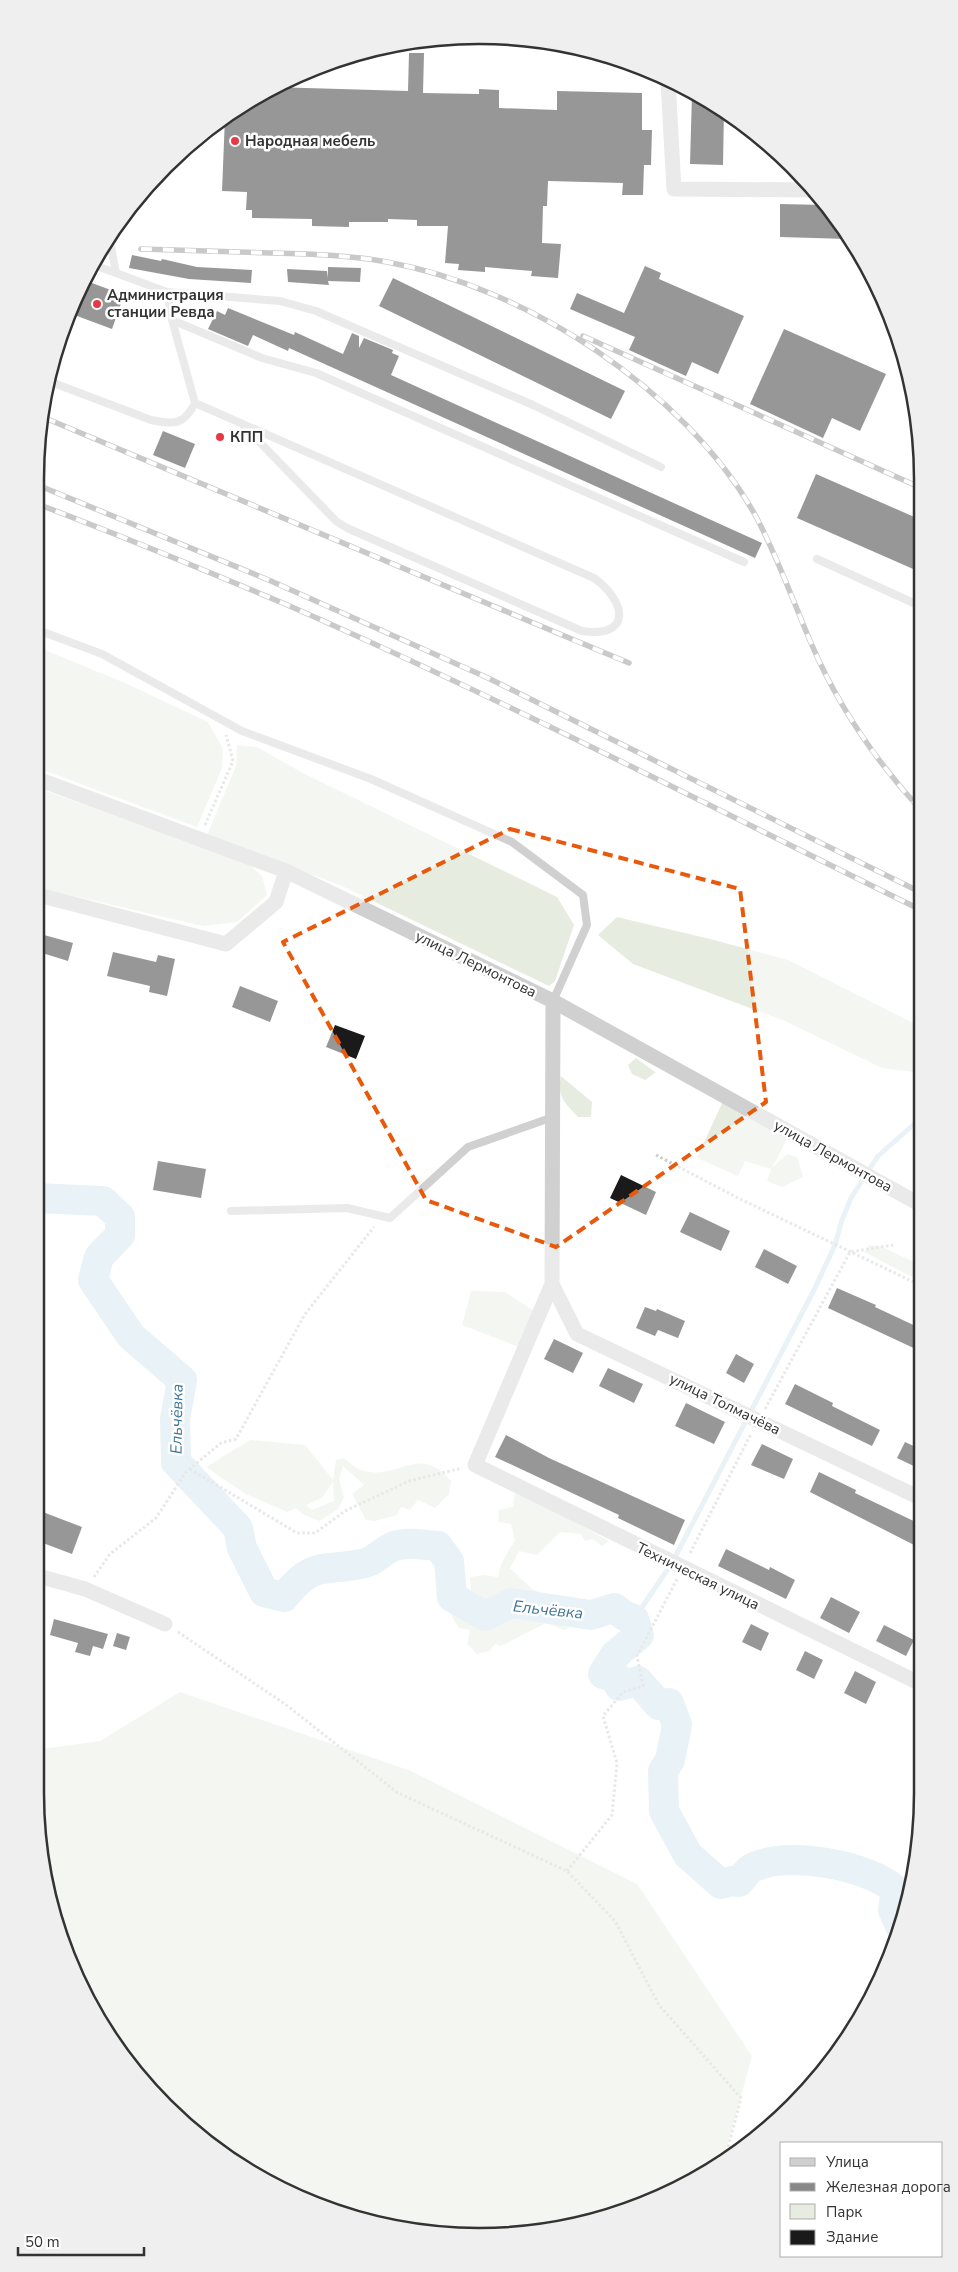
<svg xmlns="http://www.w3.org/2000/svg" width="958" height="2272" font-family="'Nunito Sans',sans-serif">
<rect width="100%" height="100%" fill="#fff"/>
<path fill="#e6ecdf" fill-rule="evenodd" d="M35,646l90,37 83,39 15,27 -1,19 -25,59 -162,-60z
M237,745l20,2 46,26 254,124 17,28 -19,56 -6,5 -207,-100 -135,-51 29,-69z
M35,787l212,76 15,13 5,19 -30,27 -34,4 -168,-39z
M617,917l93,22 78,21 133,67v46l-39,-5 -97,-47 -152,-57 -35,-29z
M636,1058l19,14h1l-11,8 -13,-6 -4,-9z
M561,1076l31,26 -1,15h-13c-14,-15 -21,-20 -17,-41z
M723,1101l64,38 -15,29 15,-14 10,3 6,20 -21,10 -15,-6 4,-12 -26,-8 -7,15 -41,-18z
M869,1245l13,2 30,14 6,16h-6l-48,-25z
M471,1291l34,1 32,21 -18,34 -57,-22z
M250,1440l55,5 28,35 3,-20 8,-2c6,5 13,12 20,13 36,9 54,-28 87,10l-2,13 -14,14 -17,-8 -8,10 -9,-3 -4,8 -22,6 -9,-1 -14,-26 12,-9 -21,-19 -4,13 5,18 -6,12 -18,12 -16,-6 -8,-7 -9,4 -41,-18 -40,-27zM333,1482l1,19 -22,9 -6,-5 16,-7z
M515,1493h7l87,48 -7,5 -10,-7 -7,2 -4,-7 -21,-2 -23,23 -18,-4 -9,17 22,21 32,15v11l-9,3 7,3h5l2,7 -5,2 -18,-7 -45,23 -6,-2 -6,7 -12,3 -10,-10 3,-14 -11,-2c-7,-11 -12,-19 -13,-33l11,-8 14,3 -1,-13 13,-2 15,2 4,-15 13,-22 -4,-16 -13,-2 1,-12 14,-3z
M180,1692l231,79 226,113 115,172 -26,95 5,6 -6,5 -76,41 -83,25 -145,5 -84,-19 -80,-36 -112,-92 -51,-71 -35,-79 -24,-143v-43l65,-9z"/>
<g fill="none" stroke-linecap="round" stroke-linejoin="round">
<path stroke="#cfe2ee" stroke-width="5" d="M634,1619l38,-56 142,-273 21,-45 7,-25 9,-22 27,-42 43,-38"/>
<path stroke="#cfe2ee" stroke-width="30" d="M35,1198l68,3 17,16v18l-21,22 -6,23 38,56 51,44 -7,39 1,43 62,66 4,20 22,44 20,5c31,-39 41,-24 81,-34 10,-2 18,-12 27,-16 13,-6 32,-2 46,-1l11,15 3,36 33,19 26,-13 80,12 23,-7 11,8 9,3 5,16 -24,20 -12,19 15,4 1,8 19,-5 21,24 10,-2 8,22 -7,35 -7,11 1,40 24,44 33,29 10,-3 8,1c4,-4 8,-12 13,-14 35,-18 115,-3 144,22l-3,20 8,18"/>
</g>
<path fill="#1a1a1a" d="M409,53h15l-1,40 56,1v-5l20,1v18l58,2v-19l85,2v37h10l-1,35h-7l-1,30h-21l1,-12 -75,-2 -1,25h-4l-1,37 19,1 -3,34 -27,-2 1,-5 -47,-4v5l-27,-2 1,-6 -14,-1 3,-37h-31v-6l-29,-1v3h-39v5l-37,-1v-7l-60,-1v-8h-6l1,-18 -25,-1 3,-74 47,-30 136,4z
M692,93l32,16 -1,56 -33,-1z
M780,204l45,1 23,34 -68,-2z
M132,255l29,6 1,-2 35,8 55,3 -1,13 -62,-4 -60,-11z
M645,266l16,7 -2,6 85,37 -26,58 -26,-12 -6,14 -57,-26 6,-13 -65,-28 7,-16 47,20z
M328,267l33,1 -1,14 -32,-1 1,4 -41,-3 -1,-13 40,2 1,7z
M393,278l232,113 -14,28 -232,-113z
M84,280l40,15 -12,34 -43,-16z
M228,308l66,27 1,-3 48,22 9,-21 7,3v12l5,-10 29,12 -1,3 7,3 -8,19 371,168 -7,15 -466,-210 -1,3 -35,-16 -5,11 -40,-17 9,-18 8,4z
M784,329l102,45 -26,57 -28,-13 -9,20 -73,-34z
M163,431l32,13 -10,24 -32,-13z
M816,474l103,45 1,53 -123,-54z
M44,935l29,8 -5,18 -29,-9z
M113,952l43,10 2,-7 17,4 -8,37 -18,-4 1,-6 -43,-10z
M240,986l38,15 -8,21 -38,-15z
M335,1025l30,11 -9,23 -30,-12z
M158,1161l48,8 -5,29 -48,-8z
M621,1175l35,17 -10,23 -36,-17z
M690,1212l40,19 -9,20 -41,-19z
M764,1249l33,17 -9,18 -33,-17z
M837,1288l39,17 -1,2 47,22v23l-94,-44z
M645,1307l11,4 1,-2 28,12 -7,17 -20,-8 -3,6 -19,-8z
M554,1339l29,14 -10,20 -29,-14z
M736,1354l18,10 -10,19 -18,-10z
M608,1368l35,16 -9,19 -35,-17z
M795,1384l38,19 -1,3 48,24 -8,16 -87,-42z
M686,1403l39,19 -11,22 -39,-18z
M506,1435l43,23 136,62 -11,25 -56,-27 1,-3 -124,-58z
M905,1442l17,8v20l-25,-12z
M762,1444l31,15 -9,20 -33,-14z
M819,1472l37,18 -1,3 67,32v24l-112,-57z
M35,1509l47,18 -10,27 -37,-14z
M726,1549l43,21 1,-3 25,13 -9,19 -68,-33z
M831,1597l29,15 -11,21 -29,-15z
M54,1619l54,15 -5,15 -10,-3 -3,10 -15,-4 3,-9 -28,-8z
M751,1624l18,9 -8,18 -19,-9z
M884,1625l30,15 -8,16 -30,-15z
M117,1633l13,4 -4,13 -13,-4z
M805,1651l18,9 -9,19 -18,-9z
M855,1671l21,11 -10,22 -22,-11z"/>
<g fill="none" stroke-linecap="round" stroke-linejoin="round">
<path stroke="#cdcdcd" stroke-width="3" stroke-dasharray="2.5 2.5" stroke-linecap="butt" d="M205,825l28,-64 -7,-26
M656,1155l82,43 184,88
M765,1409l85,-157 43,-7
M190,1469l107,64h18l30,-22 64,-30 53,-13
M690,1553l61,-119
M94,1577l16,-23 46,-36 30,-46 35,-29 15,-4 69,-125 69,-87
M178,1632l107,72 113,89 169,78 48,50 44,84 82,93 -17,65
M567,1871l45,-56 5,-52 -14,-47 20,-24 20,-6 -6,-30 40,-77"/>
<path stroke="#d0d0d0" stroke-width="8" d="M91,264l25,9 -7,-37
M116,273l51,19 5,28 90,38 54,15 428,189
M167,292l113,9 36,10 217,94 128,62
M172,320l23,83 399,175c33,24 38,60 -12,53l-235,-103 -11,-7 -92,-95
M51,382l100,38c23,5 33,5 44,-17
M817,559l103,47
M35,629l67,25 140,77 129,48 141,63 71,53 4,30 -34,76
M231,1211l116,-3 43,10 78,-71 85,-30"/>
<path stroke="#d0d0d0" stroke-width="15" d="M668,81l6,108 141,1
M35,778l251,93
M35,894l191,50 50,-42 10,-31 267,130 368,204
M553,1001l-1,283 -77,181 448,220
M552,1284l25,50 345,165
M35,1575l50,14 80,35"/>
<defs>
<path id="rail" d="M141,249c43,1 87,3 131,4 38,1 77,2 115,9 139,25 297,128 367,251 23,42 38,86 57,130 26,61 64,117 109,166
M583,336l336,151
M45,418l584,245
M35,484l236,97 217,97 432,214
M35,503c84,32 167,66 250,101 215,94 425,202 636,306"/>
</defs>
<use href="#rail" stroke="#888" stroke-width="5.5"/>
<use href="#rail" stroke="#fff" stroke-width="4" stroke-dasharray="11" stroke-linecap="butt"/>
</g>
<path d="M0 0H958V2272H0ZM510,829l230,60 26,213 -210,145 -130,-47 -143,-258z" fill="#fff" fill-opacity=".55" fill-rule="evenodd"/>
<path fill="none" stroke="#e8590c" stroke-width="4" stroke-dasharray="10 6" stroke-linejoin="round" d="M510,829l230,60 26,213 -210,145 -130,-47 -143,-258z"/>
<g fill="#e63946" stroke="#fff" stroke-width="2">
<circle cx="235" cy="141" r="5"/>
<circle cx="97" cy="304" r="5"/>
<circle cx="220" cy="437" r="5"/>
</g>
<g text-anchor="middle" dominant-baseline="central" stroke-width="5" stroke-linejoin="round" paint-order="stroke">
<g font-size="15" font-weight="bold" fill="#333" stroke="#fff" text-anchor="start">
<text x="245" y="141">Народная мебель</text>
<text x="107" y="295">Администрация<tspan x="107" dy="17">станции Ревда</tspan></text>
<text x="230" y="437">КПП</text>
</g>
<g font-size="15" fill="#333" stroke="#fff">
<text transform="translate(476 964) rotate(26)">улица Лермонтова</text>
<text transform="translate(833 1156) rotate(29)">улица Лермонтова</text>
<text transform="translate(725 1404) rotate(26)">улица Толмачёва</text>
<text transform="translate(698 1576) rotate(26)">Техническая улица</text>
</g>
<g font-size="16" font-style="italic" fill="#3f7597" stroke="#fff">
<text transform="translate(177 1419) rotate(-89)">Ельчёвка</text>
<text transform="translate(548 1610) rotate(6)">Ельчёвка</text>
</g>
</g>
<path d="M0 0H958V2272H0ZM479 44H479A435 435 0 0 1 914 479V1793A435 435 0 0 1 479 2228H479A435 435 0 0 1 44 1793V479A435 435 0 0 1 479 44Z" fill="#efefef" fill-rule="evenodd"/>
<path fill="none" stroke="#333" stroke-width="2.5" d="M479 44H479A435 435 0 0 1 914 479V1793A435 435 0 0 1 479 2228H479A435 435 0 0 1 44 1793V479A435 435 0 0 1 479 44Z"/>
<rect x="780" y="2142" width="162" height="115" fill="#ffffff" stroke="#adadad"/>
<rect x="790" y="2158" width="25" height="8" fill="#d0d0d0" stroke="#adadad"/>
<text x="826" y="2167" font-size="15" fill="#333333">Улица</text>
<rect x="790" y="2183" width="25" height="8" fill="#888888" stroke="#adadad"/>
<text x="826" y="2192" font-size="15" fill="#333333">Железная дорога</text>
<rect x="790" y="2204" width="25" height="15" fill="#e6ecdf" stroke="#adadad"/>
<text x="826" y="2217" font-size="15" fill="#333333">Парк</text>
<rect x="790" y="2230" width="25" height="15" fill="#1a1a1a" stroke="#adadad"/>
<text x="826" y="2242" font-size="15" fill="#333333">Здание</text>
<path d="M18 2247v8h126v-8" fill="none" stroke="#333333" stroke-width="2.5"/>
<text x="25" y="2247" font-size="15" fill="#333333" stroke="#ffffff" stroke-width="4" paint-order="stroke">50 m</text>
</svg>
